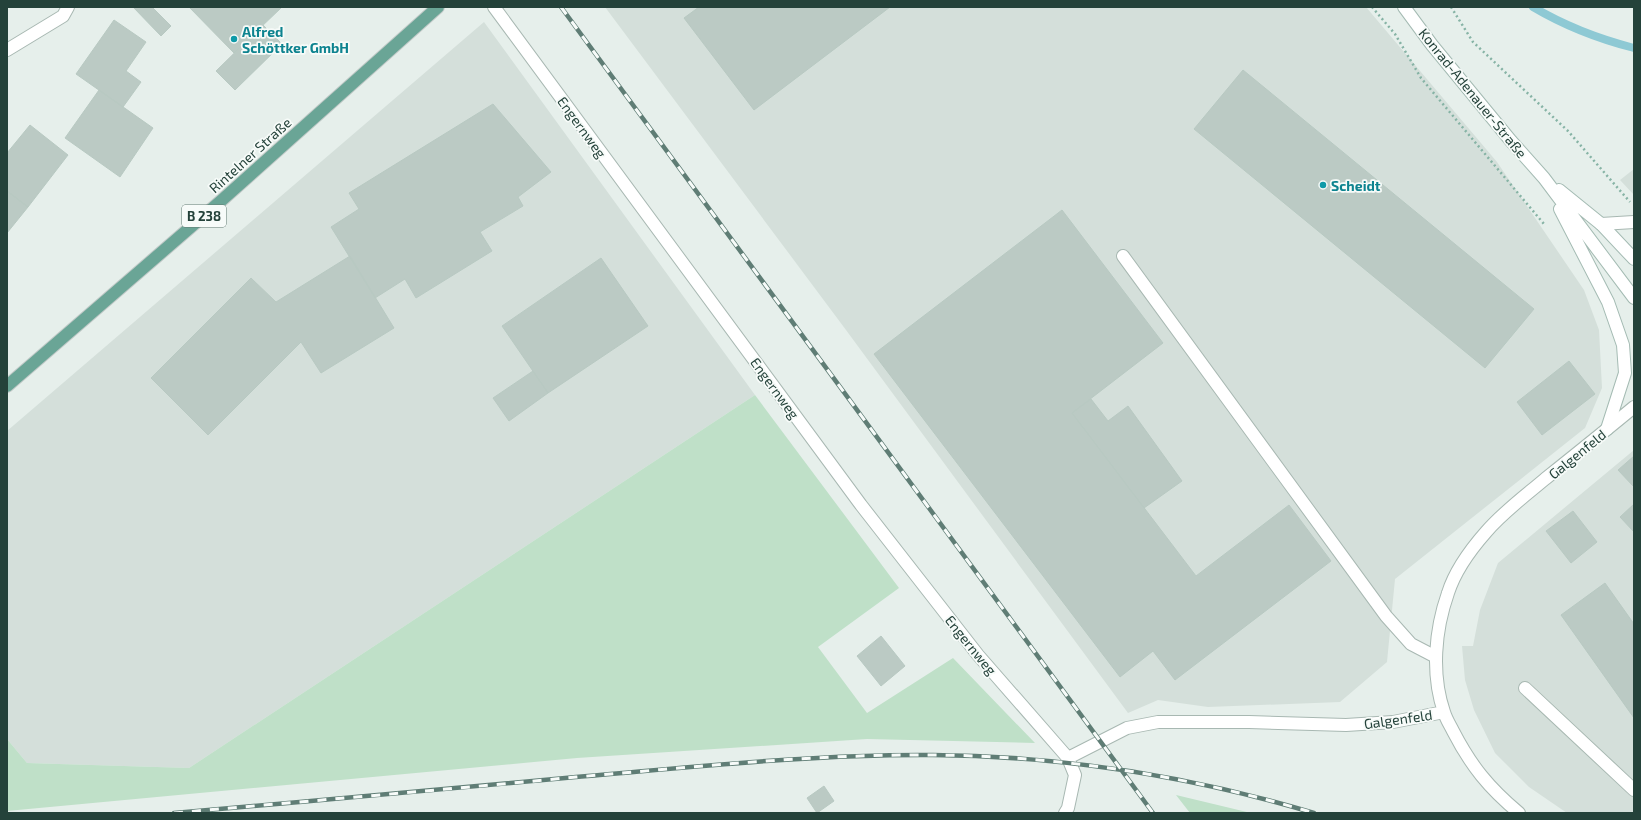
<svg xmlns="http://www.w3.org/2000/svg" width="1641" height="820" font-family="'Exo 2',sans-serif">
<rect width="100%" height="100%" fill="#e6efeb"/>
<path fill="#d4dfda" d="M605,7h761l131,155 87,128 15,40 3,58 -17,40 -190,151 -8,83 -47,40 -132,5 -50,-7 -30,13 -282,-383z
M484,22l271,373 -566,373 -162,-5 -20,-24v-308z
M1634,169v26l-14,-15z
M1634,450v363h-67l-38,-26 -34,-34 -21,-43 -9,-30 -3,-34h11l7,-36 18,-47z"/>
<path fill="#bfe0c8" d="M755,395l144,193 -81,59 49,66 86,-55 82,85 -168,-4 -290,19 -570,53v-72l20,24 162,5z
M1176,795l75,18h-61z"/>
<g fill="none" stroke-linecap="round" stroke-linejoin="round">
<path stroke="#8ec9d4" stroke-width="8" d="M1533,7c32,19 66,32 101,41"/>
</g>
<path fill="#bbcac4" stroke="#b8c9c2" d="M133,7h19l19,19 -10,10z
M189,7h93l-48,46z
M699,7h191l-136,103 -70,-92z
M114,20l32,22 -20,29 15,11 -18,25 -47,-33z
M263,25l19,19 -47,46 -19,-19z
M1243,70l291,239 -49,59 -291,-239z
M99,90l54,38 -33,49 -55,-39z
M493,104l58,68 -33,25 5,9 -43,26 12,19 -76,47 -11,-19 -30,19 -44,-71 28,-18 -10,-16z
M30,125l38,30 -40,52 -21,-16v-38z
M7,191l21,16 -21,26z
M1062,210l101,133 -91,70 124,163 93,-71 42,56 -156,119 -22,-29 -33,26 -246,-323z
M350,256l44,72 -73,45 -20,-31 -93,93 -57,-57 100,-100 25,24z
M601,258l47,68 -100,67 -46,-67z
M1569,361l26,33 -53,41 -25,-33z
M533,371l15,22 -39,28 -16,-23z
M1091,399l17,22 20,-15 54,75 -38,27 -72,-95z
M1634,456v31l-16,-17z
M1634,504v28l-14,-15z
M1573,511l24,31 -26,21 -25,-32z
M1605,583l29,41v94l-73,-103z
M881,636l24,30 -24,20 -24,-30z
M824,786l10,15 -17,12 -10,-15z"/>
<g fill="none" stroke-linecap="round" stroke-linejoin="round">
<defs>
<path id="service" d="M1601,224l33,-2
M1123,256l263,360 25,28 25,13
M1525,688l109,102"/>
<path id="minor" d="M494,7l367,498 117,150 90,103 7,17 -7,33 -3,5
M7,50l56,-34 5,-9
M1068,758l59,-30 31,-6h91l97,3 47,-3 51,-10
M1519,813c-30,-25 -48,-47 -66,-82 -3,-6 -7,-12 -9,-19 -13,-38 -9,-82 4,-119 7,-22 23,-44 38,-61 17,-20 39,-36 59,-53 30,-24 60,-48 89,-72"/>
<path id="secondary" d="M1404,7l28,38 79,96 33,37 90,120
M1559,190l42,34 33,35
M1560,209l48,93 15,43 2,28 -18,56"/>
<path id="primary" d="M7,386l215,-186 216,-193"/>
</defs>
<use href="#service" stroke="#a8b8b2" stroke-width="14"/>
<use href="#minor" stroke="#a8b8b2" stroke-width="14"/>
<use href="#secondary" stroke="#a4bbb3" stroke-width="14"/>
<use href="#primary" stroke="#c2cac8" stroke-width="14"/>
<path stroke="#86b3a5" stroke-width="2.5" stroke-dasharray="2 3" stroke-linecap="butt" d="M1372,7l23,27 26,44 123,146
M1451,7l22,35 95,89 62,71"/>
<use href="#service" stroke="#fff" stroke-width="12"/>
<use href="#minor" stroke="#fff" stroke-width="12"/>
<use href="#secondary" stroke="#fff" stroke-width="12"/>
<use href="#primary" stroke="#6aa596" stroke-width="12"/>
<defs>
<path id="rail" d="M561,7l592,806
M174,813c134,-12 268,-23 402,-36 119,-10 238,-23 357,-22 129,1 257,21 381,58"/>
</defs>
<use href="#rail" stroke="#5f7d75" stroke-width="4.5"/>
<use href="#rail" stroke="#f7fbf9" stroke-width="3" stroke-dasharray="9" stroke-linecap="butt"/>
</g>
<g fill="#0f9aa8" stroke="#f7fbf9" stroke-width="1.5">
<circle cx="234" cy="39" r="4"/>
<circle cx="1323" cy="185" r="4"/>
</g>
<g text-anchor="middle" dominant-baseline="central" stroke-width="3.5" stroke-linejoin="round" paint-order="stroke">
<rect fill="#f7fbf9" stroke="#637a73" stroke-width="1" x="182" y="205" width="44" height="22" rx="3"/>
<g font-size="13" font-weight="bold" fill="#24423a">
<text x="204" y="216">B 238</text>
</g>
<g font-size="14" font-weight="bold" fill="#0d838f" stroke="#f7fbf9" text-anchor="start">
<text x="242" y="31">Alfred<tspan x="242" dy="16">Schöttker GmbH</tspan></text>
<text x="1331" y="185">Scheidt</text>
</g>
<g font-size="14" fill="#24423a" stroke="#f7fbf9">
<text transform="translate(1473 93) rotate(51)">Konrad-Adenauer-Straße</text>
<text transform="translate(582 127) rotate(54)">Engernweg</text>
<text transform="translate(250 155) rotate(-42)">Rintelner Straße</text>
<text transform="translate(775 388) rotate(54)">Engernweg</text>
<text transform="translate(1577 454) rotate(-39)">Galgenfeld</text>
<text transform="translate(971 645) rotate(51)">Engernweg</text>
<text transform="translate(1398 719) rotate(-8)">Galgenfeld</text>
</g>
</g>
<rect width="1641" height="820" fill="none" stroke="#24423a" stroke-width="16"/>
</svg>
